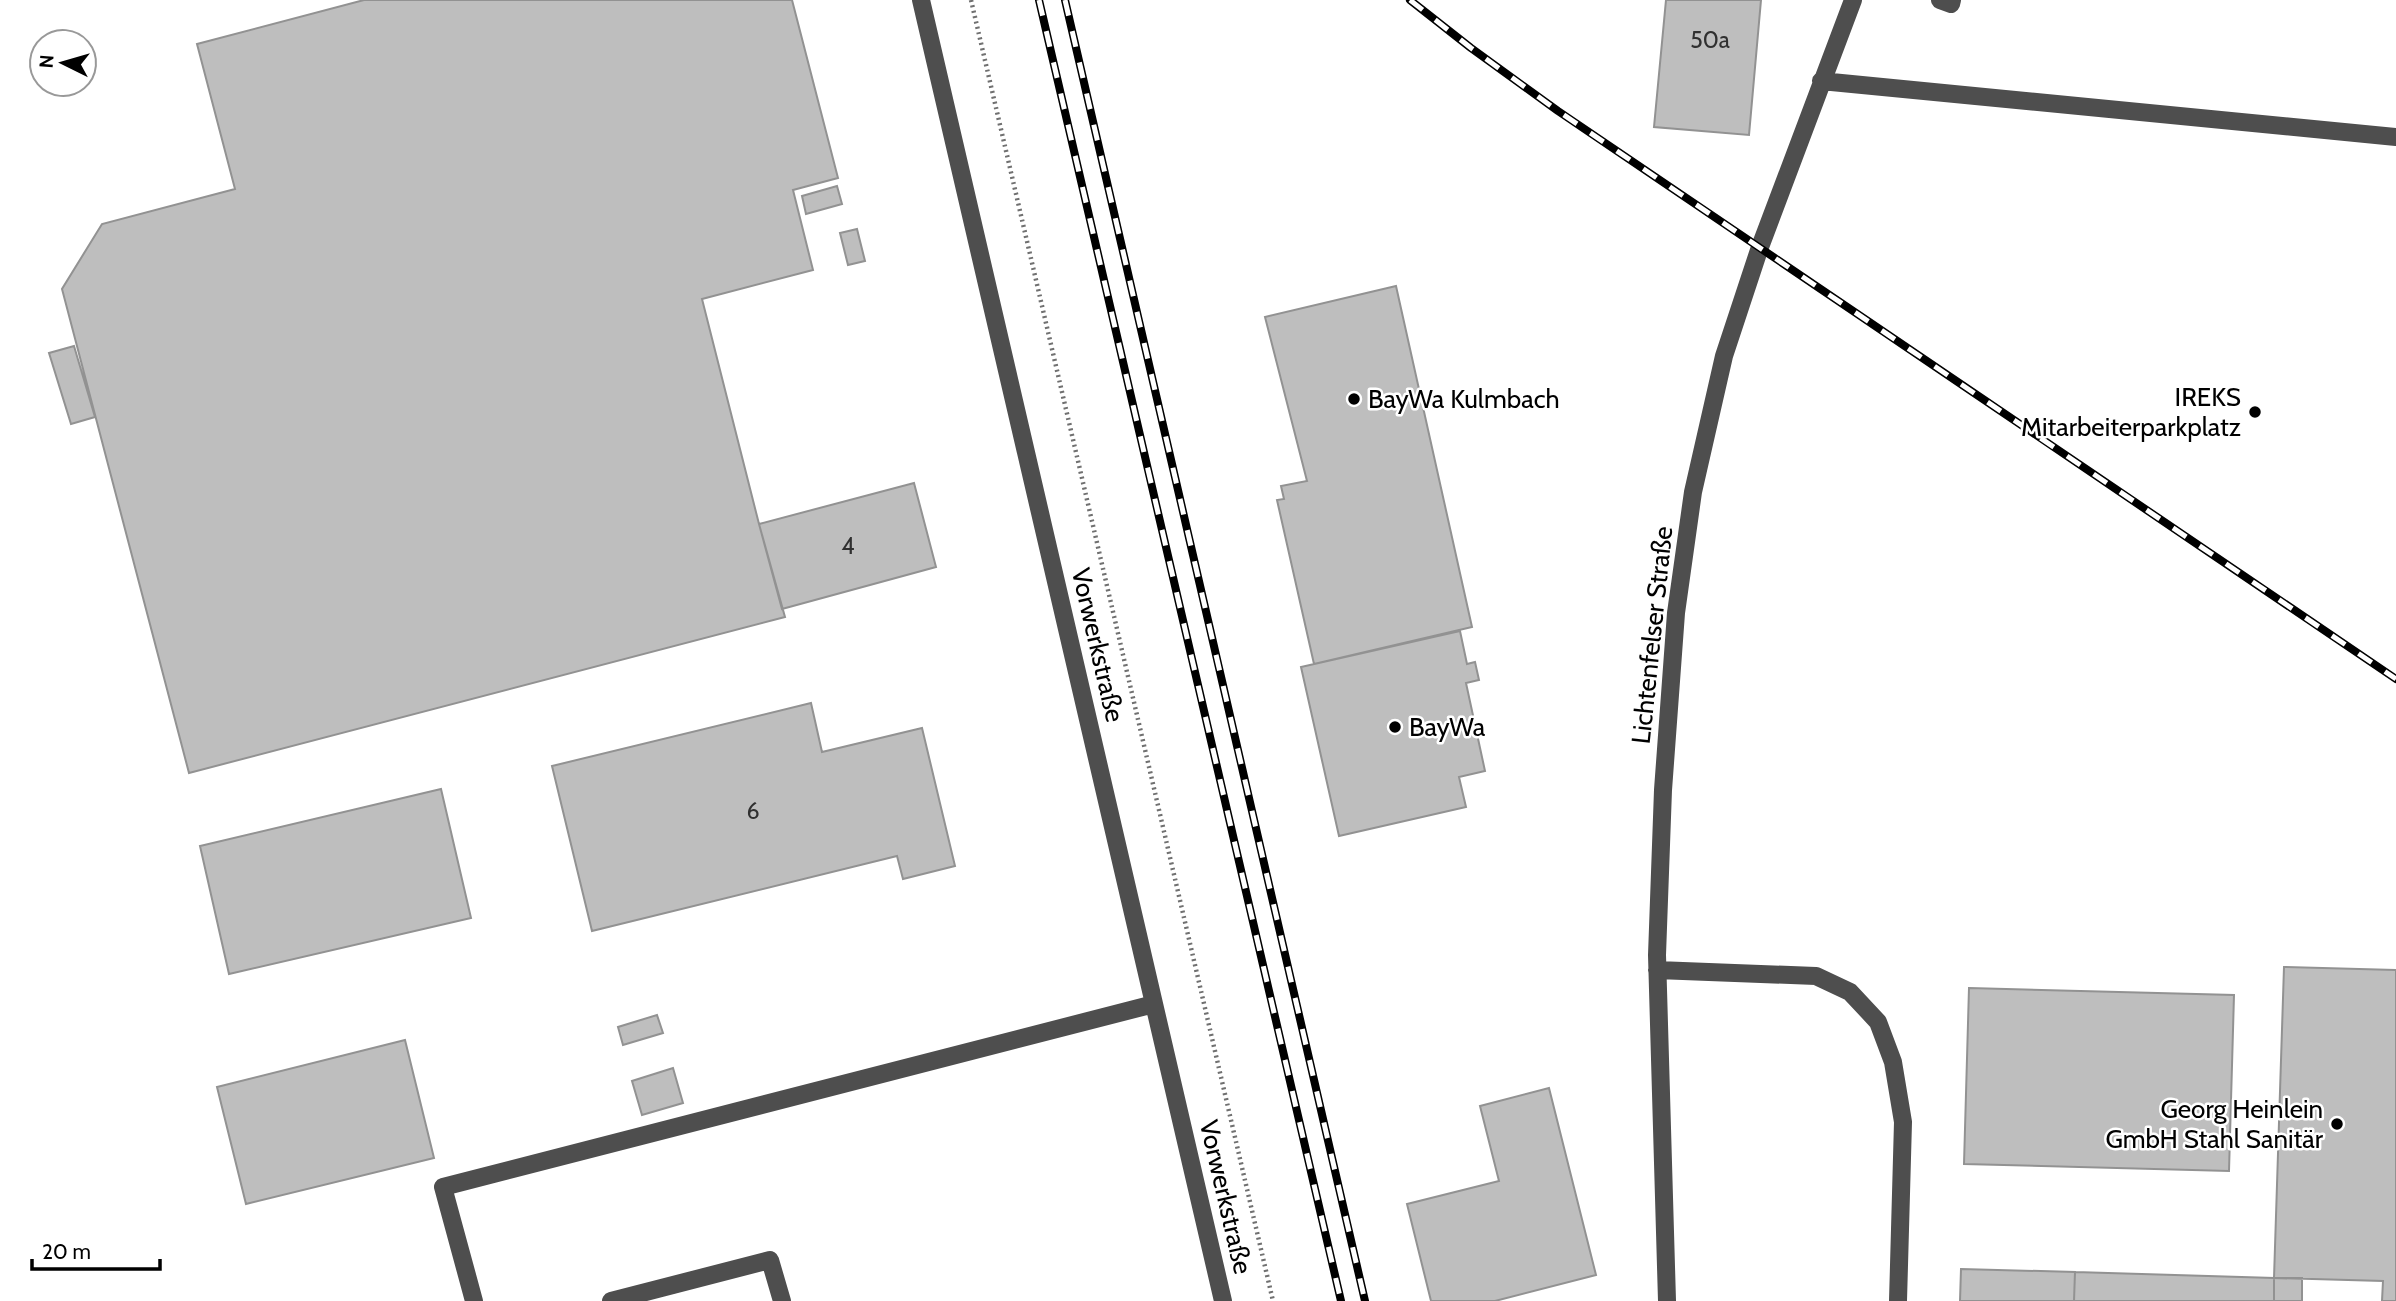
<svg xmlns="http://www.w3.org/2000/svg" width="2396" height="1301" font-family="Cabin,sans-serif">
<rect width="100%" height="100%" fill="#fff"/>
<path fill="#bebebe" stroke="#929292" stroke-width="2" d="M364,0h428l46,178 -45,12 20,80 -111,29 57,225 26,93 -596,156 -127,-484 40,-65 133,-35 -38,-145z
M1666,0h95l-12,135 -95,-8z
M837,186l5,18 -36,10 -4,-18z
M857,229l8,32 -17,4 -8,-32z
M1396,286l76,341 -158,37 -37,-164 7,-1 -3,-13 26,-5 -42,-164z
M74,346l21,71 -24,7 -22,-71z
M914,483l22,84 -154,42 -23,-85z
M1460,631l7,33 8,-2 4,18 -13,3 19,88 -26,6 7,30 -127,29 -38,-169z
M811,703l11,49 100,-24 33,138 -52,13 -6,-23 -305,75 -40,-165z
M441,789l30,129 -242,56 -29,-128z
M2284,967l112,3v331h-14l1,-20 -109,-3z
M1969,988l265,7 -5,176 -265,-7z
M657,1015l6,18 -40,12 -5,-18z
M405,1040l29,118 -188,46 -29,-117z
M673,1068l10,35 -41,12 -10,-34z
M1549,1088l47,187 -101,26h-64l-24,-97 92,-23 -19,-75z
M1961,1269l114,3 -1,29h-114z
M2075,1272l199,6v23h-200z
M2274,1278h28v23h-28z"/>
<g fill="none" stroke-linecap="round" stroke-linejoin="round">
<path stroke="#707070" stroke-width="4.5" stroke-dasharray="2 3.5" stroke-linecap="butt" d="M971,0l302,1301"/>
<path stroke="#4e4e4e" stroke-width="18" d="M921,0l302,1301
M1940,0l11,4 1,-4
M1821,81l575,56
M1657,970l159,6 34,16 28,30 15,40 10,60 -5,179
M474,1301l-31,-114 711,-183
M611,1301l159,-41 12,41
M1667,1301l-10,-346 6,-165 13,-177 17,-121 31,-136 36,-109 93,-247"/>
<defs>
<path id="rail" d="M1039,0l302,1301
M1065,0l300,1301
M1410,0l61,48 87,63 838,568"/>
</defs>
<use href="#rail" stroke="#000" stroke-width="8"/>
<use href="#rail" stroke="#fff" stroke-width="5" stroke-dasharray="16" stroke-linecap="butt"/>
</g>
<g fill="#000" stroke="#fff" stroke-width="2.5">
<circle cx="1354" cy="399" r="7"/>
<circle cx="2255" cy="412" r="7"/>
<circle cx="1395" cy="727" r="7"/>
<circle cx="2337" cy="1124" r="7"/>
</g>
<g text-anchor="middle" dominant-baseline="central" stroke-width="5" stroke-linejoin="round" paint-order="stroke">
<g font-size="23" fill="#303030">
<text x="1710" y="40">50a</text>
<text x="848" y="546">4</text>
<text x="753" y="811">6</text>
</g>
<g font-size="26" fill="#000" stroke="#fff" text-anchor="end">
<text x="2241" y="397">IREKS<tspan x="2241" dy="30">Mitarbeiterparkplatz</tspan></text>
<text x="1368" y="399" text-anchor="start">BayWa Kulmbach</text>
<text x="1409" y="727" text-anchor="start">BayWa</text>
<text x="2323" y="1109">Georg Heinlein<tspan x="2323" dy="30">GmbH Stahl Sanitär</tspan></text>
</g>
<g font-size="26" fill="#000" stroke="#fff">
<text transform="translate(1652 635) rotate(-84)">Lichtenfelser Straße</text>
<text transform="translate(1098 645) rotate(77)">Vorwerkstraße</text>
<text transform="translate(1226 1197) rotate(77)">Vorwerkstraße</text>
</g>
</g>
<g transform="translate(63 63) rotate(275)"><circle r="33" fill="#ffffff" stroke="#999999" stroke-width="2"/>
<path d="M0-5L12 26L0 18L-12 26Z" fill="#000000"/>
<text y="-10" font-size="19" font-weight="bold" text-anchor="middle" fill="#000000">N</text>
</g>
<path d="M32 1259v10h128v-10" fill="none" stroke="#000000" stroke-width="3.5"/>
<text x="42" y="1259" font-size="21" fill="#000000" stroke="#ffffff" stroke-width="5" paint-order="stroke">20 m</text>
</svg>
